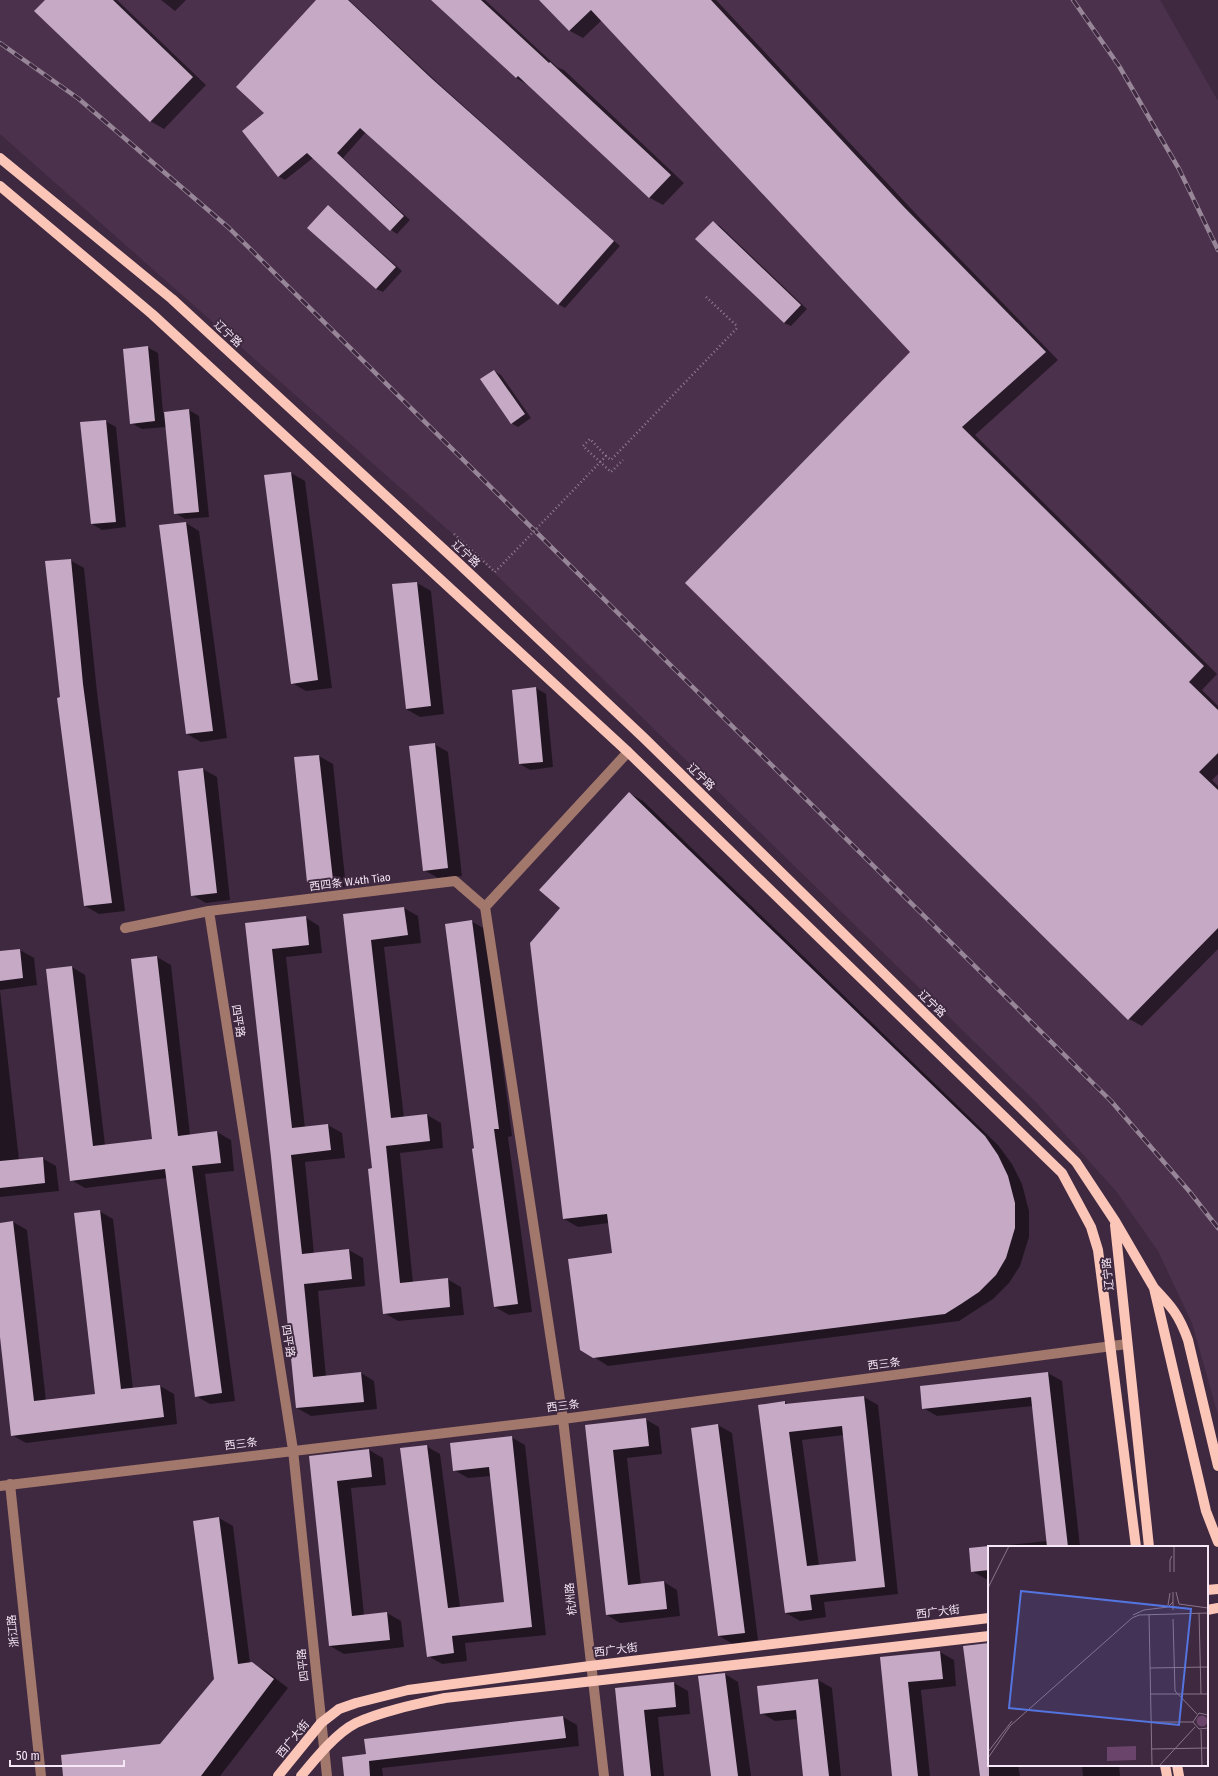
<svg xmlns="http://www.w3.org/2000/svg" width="1218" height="1776" font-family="'Fira Sans Condensed','Noto Sans SC',sans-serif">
<rect width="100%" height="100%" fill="#3f2940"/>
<path fill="#4c314d" d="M0,0h1160l58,101v1314l-26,-92 -34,-72 -42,-60 -80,-89 -563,-550 -473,-418z"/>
<path fill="#0007" fill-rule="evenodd" d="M46,0h71l89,85 -42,44 -14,-8z
M161,0h25l-11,11z
M318,0h31l89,83 182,163 -55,62 -7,-4 -192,-172 -23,26 67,62 -13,14 -6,-4 -78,-72 -28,22 -7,-4 -12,-63z
M432,0h53l72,67 7,3 120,113 -21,22 -13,-7 -120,-112 -14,-8z
M540,0h176l202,216 140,144 -83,75 242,239 -15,16 16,16v68l-6,6 6,6v163l-76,77 -13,-7 -217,-667 -310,-332 -19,18 -13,-7z
M328,207l6,3 68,61 -19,21 -7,-3z
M713,222l7,4 87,83 -16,17 -7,-3z
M147,347l11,6 5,60 26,-3 10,6 10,101 -24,2 -10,-6 -9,-86 -24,2 -11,-6z
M494,371l7,4 30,43 -13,9 -7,-4z
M105,421l11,6 10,100 -24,3 -10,-6z
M291,473l14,8 27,207 -26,3 -14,-8z
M186,523l13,8 28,207 -26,4 -14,-8z
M70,560l14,8 13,124 28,219 -26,3 -14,-8 -24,-208z
M417,583l14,8 13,123 -24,3 -14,-8z
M536,688l10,6 7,73 -23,3 -10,-6z
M434,744l14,8 14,124 -24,2 -14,-8z
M319,756l14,8 13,123 -24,3 -14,-8z
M203,769l14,8 13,123 -24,3 -14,-8z
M629,793l14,8 355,344 14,19 10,20 7,27v26l-9,29 -11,17 -16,16 -34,22 -351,45 -14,-9 19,-103 -4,-31 -31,4 -14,-8 -3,-311z
M404,908l14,8 3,27 -37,4 20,171 23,-3 14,8 2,25 -43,5 13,130 34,-4 14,8 3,28 -66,6 -14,-8 -11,-144 -28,-255z
M305,917l14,9 3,27 -36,4 19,171 23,-3 14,8 3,25 -40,4 9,92 35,-4 14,8 2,28 -47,5 8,86 35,-4 13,8 3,28 -66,7 -14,-8 -25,-251 -26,-233z
M471,921l14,8 27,207 -4,1 24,175 -23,3 -14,-8z
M20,950l14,8 3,27 -37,5 19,170 23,-2 14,8 3,25 -59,6v-245z
M157,957l14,8 19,170 27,-3 14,8 3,31 -29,3 30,227 -25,3 -14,-8 -29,-218 -82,10 -14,-8 1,-213 13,8 20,170 48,-5z
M99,1211l14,8 20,170 27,-3 14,8 3,30 -151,19 -14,-8 -12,-107v-104l13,-2 14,8 19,171 50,-6z
M1048,1373l14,8 18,166h-90l57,-6 -14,-135 -96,10 -14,-8 -2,-21z
M864,1397l14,8 20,189 -74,8 2,15 -26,4 -14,-8 -1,-211 4,3zM844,1435l14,127 -39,4 -17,-126z
M645,1419l14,8 3,27 -35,4 14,127 23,-3 13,8 3,26 -60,7 -13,-8 -21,-189z
M718,1425l14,8 26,207 -25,4 -14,-8z
M511,1437l14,8 21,190 -81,8 2,18 -25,3 -14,-8 -2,-210 14,8 20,153 45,-4 -14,-127 -23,2 -14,-8z
M369,1450l14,8 3,27 -35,3 13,127 23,-2 14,8 3,26 -60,7 -14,-8 -20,-189z
M219,1518l14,8 17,137 16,8 22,17 -68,88h-156l97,-31 54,-66z
M989,1547v32h-3l-14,-8z
M989,1644v121h29l2,11h-39z
M940,1652l14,8 2,26 -35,4 9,86h-37l-12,-118z
M725,1674l13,8 13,94h-39z
M818,1680l14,8 9,88h-37l-6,-57 -23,2 -14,-8z
M674,1683l14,8 2,23 -32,3 6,59h-39l-9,-87z
M563,1717l14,8 2,21 -197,22 1,8h-38l22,-21z
M1082,1765h37l1,11h-37z"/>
<path fill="#c5a9c5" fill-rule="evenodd" d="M45,0h68l80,77 -43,45 -116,-111z
M316,0h32l83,78 183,163 -56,64 -198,-177 -23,25 67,63 -14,15 -83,-78 -29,24 -36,-46 22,-18 -28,-26z
M431,0h50l68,63 1,-1 121,113 -22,23 -131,-122 -2,2z
M539,0h172l193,207 142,145 -84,75 242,239 -15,16 29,28v43l-19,19 19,18v138l-90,92 -443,-437 225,-231 -319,-342 -22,21z
M328,205l68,62 -20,22 -69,-61z
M713,221l88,84 -17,18 -89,-84z
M148,346l7,75 -25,3 -7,-75z
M494,370l31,44 -14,10 -31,-45z
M189,409l10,103 -25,2 -10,-102z
M106,420l10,102 -25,2 -11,-102z
M291,472l27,208 -27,4 -27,-209z
M186,522l27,209 -27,3 -27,-209z
M71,559l12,125 29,219 -28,3 -27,-208 3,-1 -15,-136z
M417,582l14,124 -25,3 -14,-125z
M536,687l7,75 -24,2 -7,-74z
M435,743l13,125 -25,3 -14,-125z
M319,755l14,125 -26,2 -13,-125z
M203,768l14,125 -26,3 -13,-125z
M629,792l356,344 13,19 10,21 7,27v25l-9,30 -10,17 -17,17 -18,12 -16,10 -352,44 -13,-8 -12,-91 44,-6 -5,-39 -44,5 -33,-276 30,-35 -21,-18z
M404,907l4,28 -37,5 20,178 36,-4 3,27 -44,5 14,137 48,-5 2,29 -67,7 -15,-145 4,-1 -29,-254z
M306,916l3,29 -37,4 20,179 36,-4 3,26 -40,5 11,99 47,-5 3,30 -48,5 9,93 48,-5 3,30 -68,6 -25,-251 -26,-234z
M472,920l27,209h-5l24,175 -24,3 -22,-158 2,-1 -29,-224z
M20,949l3,29 -23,3v-30z
M157,956l21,180 39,-5 4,32 -29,3 30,227 -27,4 -30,-228 -95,12 -24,-212 26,-3 21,180 59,-7 -21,-180z
M43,1157l2,26 -45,5v-27z
M100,1210l21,179 39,-4 4,32 -153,19 -11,-99v-114l13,-2 21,180 61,-7 -21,-181z
M1048,1372l20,175h-21l-16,-150 -109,12 -2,-23z
M864,1396l21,191 -75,8 2,15 -27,3 -27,-208 27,-4v3zM842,1426l14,135 -49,5 -18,-134z
M646,1418l3,28 -36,4 15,135 36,-4 3,28 -61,6 -21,-190z
M718,1424l27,209 -27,3 -27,-208z
M512,1436l20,191 -80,9 2,17 -27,4 -27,-209 27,-3 21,163 56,-6 -15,-135 -36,4 -3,-28z
M369,1449l3,28 -35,4 15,135 35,-4 3,28 -61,6 -20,-190z
M219,1517l19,147 14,-2 22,17 -73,97h-138l-2,-21 99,-11 54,-65 -21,-158z
M989,1546v24l-18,2 -2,-24z
M989,1643v133h-9l-17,-130z
M940,1651l3,28 -35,3 10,94h-26l-12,-119z
M725,1673l13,103h-27l-13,-100z
M818,1679l11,97h-26l-7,-66 -36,4 -3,-28z
M674,1682l2,25 -32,3 7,66h-27l-9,-88z
M563,1716l3,22 -197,23 1,15h-26l-2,-19 24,-3 -2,-15z"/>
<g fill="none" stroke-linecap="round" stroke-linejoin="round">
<path stroke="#917f92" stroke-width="2.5" stroke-dasharray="1 3" stroke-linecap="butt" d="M706,297l32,30
M606,456l-16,-17 -7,7 28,26 12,-12
M454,534l41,38"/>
<path stroke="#a2776c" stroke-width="10" d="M209,911l84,539 34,326
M125,928l84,-17 246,-30 30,26
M10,1484l31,292
M0,1486l563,-67 564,-75
M604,1776l-41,-357 -78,-512 143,-155"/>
<path stroke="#fbc5b8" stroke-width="10" d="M0,158l172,141 281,259 191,180 432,424 39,59 39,67 52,223 12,31
M0,186l152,128 476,438 434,421 29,54 7,23 38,297
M1115,1225l34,322
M1154,1288c18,19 25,27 34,52l30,126
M1207,1590l11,-1
M1207,1610l11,-2
M1165,1765l2,11
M1177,1765l2,11
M278,1776l43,-53 18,-14 17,-6 52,-13 182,-24 399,-48
M301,1776c14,-17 35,-43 55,-53 26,-12 61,-19 89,-25l544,-62"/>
<defs>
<path id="rail" d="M1073,0l46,66 60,103 39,81
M0,43l79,56 150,129 882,873 78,90 29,37"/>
</defs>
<use href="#rail" stroke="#978598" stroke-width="4.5"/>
<use href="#rail" stroke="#3f2940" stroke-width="3" stroke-dasharray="9" stroke-linecap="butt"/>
<path stroke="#917f92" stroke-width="2.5" stroke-dasharray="1 3" stroke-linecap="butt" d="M495,572l111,-116 5,4 127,-133"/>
</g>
<g text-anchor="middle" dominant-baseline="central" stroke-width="4" stroke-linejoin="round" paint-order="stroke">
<g font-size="11" fill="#f7e8f7" stroke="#3f2940">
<text transform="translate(228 334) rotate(43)">辽宁路</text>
<text transform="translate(466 554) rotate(43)">辽宁路</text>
<text transform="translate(701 777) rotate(44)">辽宁路</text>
<text transform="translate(350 882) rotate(-7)">西四条 W.4th Tiao</text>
<text transform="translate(932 1004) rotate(44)">辽宁路</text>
<text transform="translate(238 1021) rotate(81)">四平路</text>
<text transform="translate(1108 1274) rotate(-96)">辽宁路</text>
<text transform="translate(288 1341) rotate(81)">四平路</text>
<text transform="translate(884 1364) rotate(-7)">西三条</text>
<text transform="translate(563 1406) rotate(-7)">西三条</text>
<text transform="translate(241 1444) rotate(-7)">西三条</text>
<text transform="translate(571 1599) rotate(-96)">杭州路</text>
<text transform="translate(938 1612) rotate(-7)">西广大街</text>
<text transform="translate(13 1631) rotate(-96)">浙江路</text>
<text transform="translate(616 1650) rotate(-7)">西广大街</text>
<text transform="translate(303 1665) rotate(-96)">四平路</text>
<text transform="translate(293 1739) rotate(-51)">西广大街</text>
</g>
</g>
<g transform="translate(988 1546)">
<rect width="220" height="220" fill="#3f2940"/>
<path d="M208.5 175a5.5 5.5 0 1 1 11 0a5.5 5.5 0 1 1-11 0ZM148,200v14l-29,1v-14z" fill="#6a446b"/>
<path fill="none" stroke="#897589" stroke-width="1" d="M182,26v-12l2,-4M186,26v-26M0,42l21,-42M185,46v18M188,46l3,12 29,4M180,59l2,-12M211,67l2,81M161,68l3,152M145,69l11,-5 24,-3 5,-5M185,73l2,72 22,23M162,122l58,-1M162,148h58M220,169l-9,-2 -6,9 6,7 9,-1M163,176h42M213,184l1,36M163,203l57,-1M0,206l24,-31M0,212l22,-32 122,-108 7,-3 69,-2M171,220l36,-39"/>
<path fill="#5474e0" fill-opacity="0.15" stroke="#5474e0" stroke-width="2" d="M33,45l170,18 -12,116 -170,-17z"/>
<rect width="220" height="220" fill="none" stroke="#f7e8f7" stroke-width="2"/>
</g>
<path d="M10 1760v6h114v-6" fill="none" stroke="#f7e8f7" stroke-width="2"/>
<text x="16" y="1760" font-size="12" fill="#f7e8f7" stroke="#3f2940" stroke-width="3" paint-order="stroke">50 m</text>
</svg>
